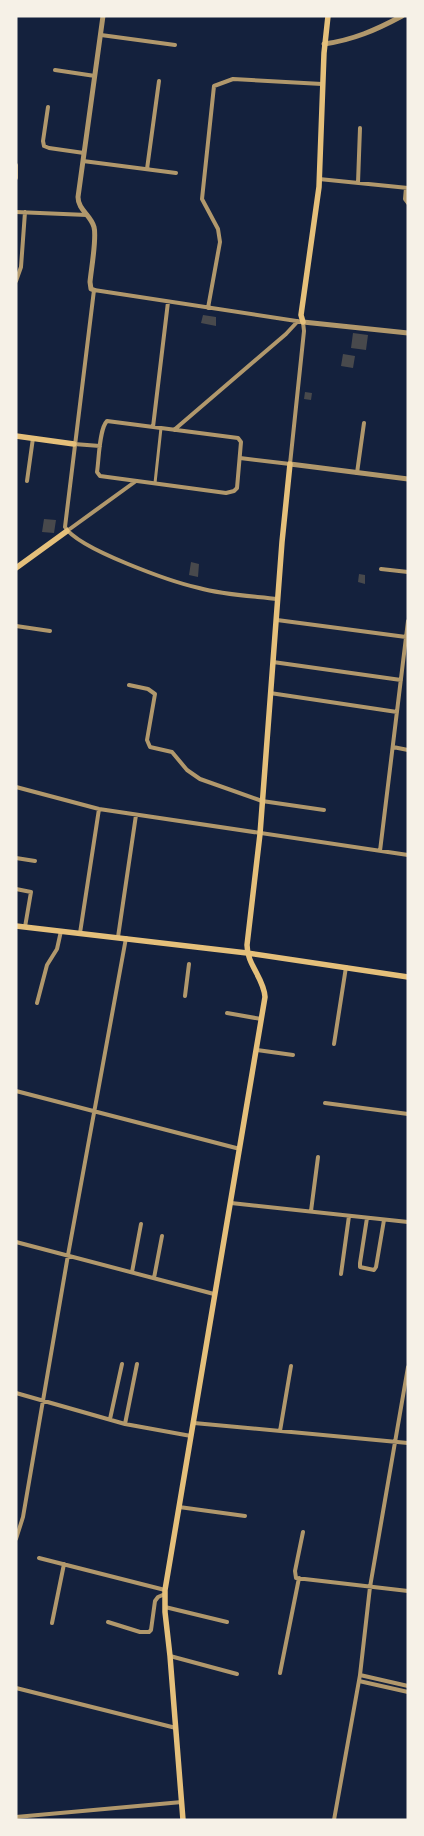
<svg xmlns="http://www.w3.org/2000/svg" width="424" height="1836" font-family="'DM Sans',sans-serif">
<rect width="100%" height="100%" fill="#14213d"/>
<path fill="#48494c" d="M203,315l13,2v9l-15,-3z
M353,333l15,2 -2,15 -15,-2z
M343,354l12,2 -2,12 -12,-2z
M305,392l7,1 -1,7 -7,-1z
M44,519l12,1 -2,13 -12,-1z
M191,562l8,2 -1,13 -9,-2z
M359,574l6,1v9l-7,-2z"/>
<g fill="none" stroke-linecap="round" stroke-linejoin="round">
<path stroke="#b1986c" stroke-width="3" d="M155,483l6,-55"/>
<path stroke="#b1986c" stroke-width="4" d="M101,35l74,10
M55,70l40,6
M48,107l-5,34 1,5 5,2 35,5
M83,161l93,12
M16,165v13
M147,169l12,-88
M319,179l89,9
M358,183l2,-55
M406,188l-1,11 3,4
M16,212l71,3
M16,281l5,-14 4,-55
M208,308l12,-66 -2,-13 -16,-30 12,-113 19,-7 89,5
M107,421l131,17 3,4 -4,46 -3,3 -8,2 -126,-17 -3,-4c2,-12 2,-43 10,-51z
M153,427l15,-125
M174,430l112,-96 12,-13
M74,444l26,2
M240,458l50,6 14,-133 -1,-9 -209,-32 -29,237c13,22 107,55 134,61 25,7 53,8 79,11
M357,473l7,-50
M27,481l6,-43
M67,531l69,-50
M381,569l27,3
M277,620l129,17
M16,626l34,5
M273,662l128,18
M129,685l19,4 7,5 -8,46 3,7 22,5 15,18 13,9 62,22 62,9
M270,693l127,19
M393,747l15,3
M16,787l83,22 309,46
M380,851l28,-230
M16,858l19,3
M16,889l15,3 -6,35
M80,933l19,-124
M118,937l18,-122
M185,996l4,-32
M37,1003l10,-38 10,-16 4,-18
M227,1013l34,6
M334,1044l12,-77
M257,1050l36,5
M16,1091l224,58
M325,1103l83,11
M231,1203l177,19
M311,1211l7,-54
M367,1218l-7,45v4l14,3 2,-3 8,-47
M16,1242l198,52
M132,1272l9,-48
M341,1274l8,-58
M154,1278l8,-42
M16,1393l109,31 66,12
M110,1419l12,-55
M194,1423l214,20
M125,1424l12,-60
M280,1431l11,-65
M179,1507l66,9
M303,1532l-8,39 1,7 112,13
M16,1539l7,-22 45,-262 58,-317
M39,1558l126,32
M165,1607l62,15
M108,1622l32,10h9l2,-2 4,-29 3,-4 7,-3
M52,1623l12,-59
M170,1656l67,18
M280,1673l19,-95
M360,1675l48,11
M359,1681l49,11
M16,1688l160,40
M16,1817l166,-15
M334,1820l26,-145 10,-88 38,-220"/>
<path stroke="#b1986c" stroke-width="5" d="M324,44c29,-4 52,-14 78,-28
M94,290l-3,-1 -1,-7c1,-12 7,-44 4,-55 -3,-12 -16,-17 -16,-30l25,-181
M303,322l105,11
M290,464l118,15"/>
<path stroke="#e5c07b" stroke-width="5.5" d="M303,322l-2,-7 18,-128 5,-134 4,-37
M16,436l58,8
M16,568l51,-37
M16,926l231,27 161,24
M183,1820l-13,-164 -5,-44v-22l100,-593c-1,-19 -18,-32 -18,-52l13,-111 22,-292 8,-78"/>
</g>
<rect width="424" height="1836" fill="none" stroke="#f6f1e7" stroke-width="35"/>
</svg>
